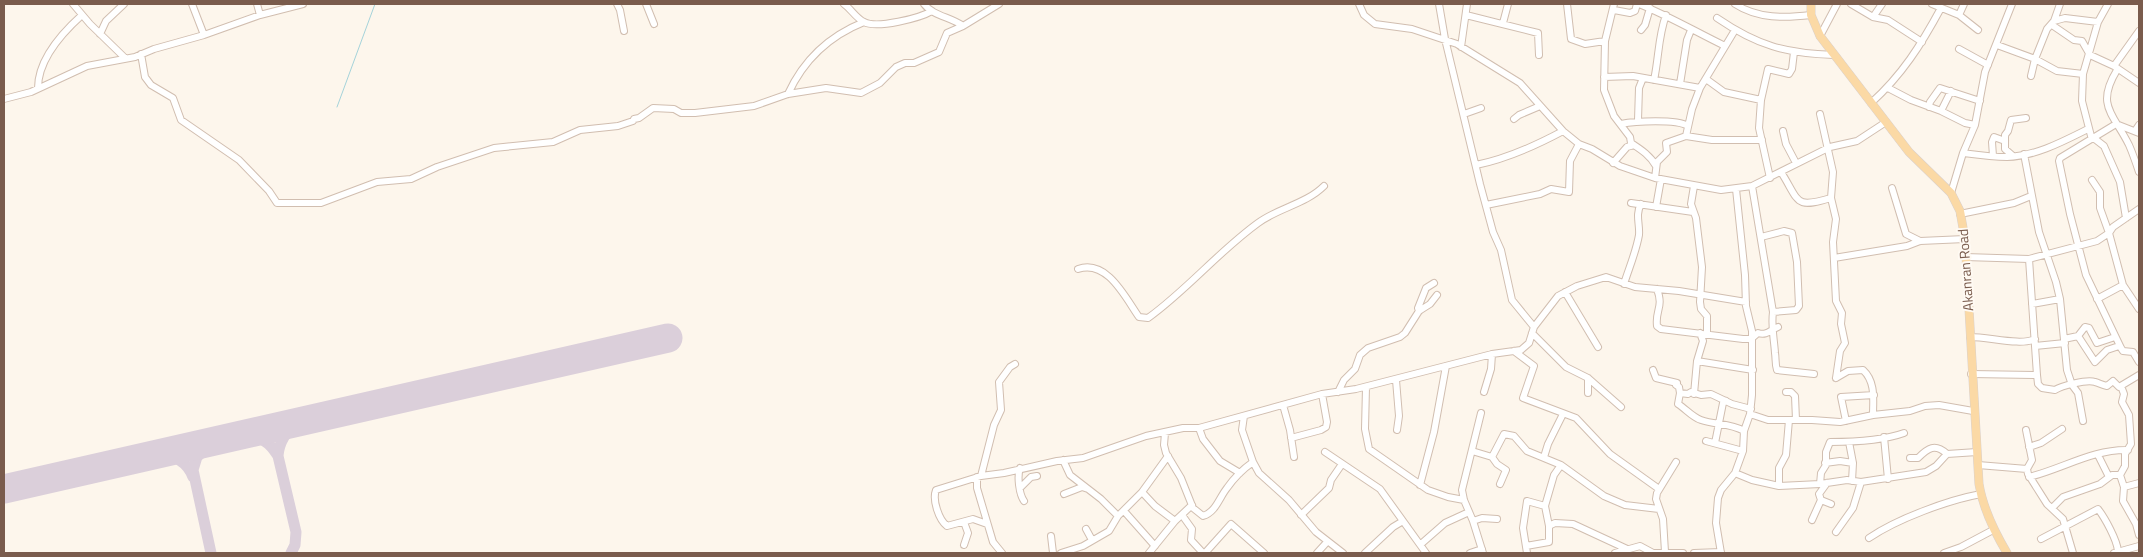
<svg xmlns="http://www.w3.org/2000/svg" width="2143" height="557" font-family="'Titillium Web',sans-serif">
<rect width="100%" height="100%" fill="#fdf6ec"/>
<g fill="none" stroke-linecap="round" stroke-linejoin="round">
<path stroke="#a5d3da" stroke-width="1" d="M337,107l38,-103"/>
<path stroke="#dbcfda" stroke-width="11" d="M243,435c18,2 26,6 35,21
M158,454c16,1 29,7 35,23
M211,553l-18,-83 4,-13 16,-15
M291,553l4,-8 1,-13 -18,-76c1,-15 8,-25 20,-34"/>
<path stroke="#dbcfda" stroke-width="29" d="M4,489l664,-151"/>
<defs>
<path id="minor" d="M73,4l17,20 35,34
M192,4l12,31
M257,4l3,11
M617,4l3,6 4,21
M646,4l8,20
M844,4c7,5 12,14 20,18 13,7 56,-4 68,-11
M924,4c9,12 27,13 39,22l36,-22
M1359,4l5,11 11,9 37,5 45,15 63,39 43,48 16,13 13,5 28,17 35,12 66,12 31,-4 78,-39 27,-6 29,-19
M1567,4l4,35 14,5 20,-3
M1614,4l-9,37 -1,49 10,26 16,21 1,6c9,6 19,12 25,23
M1639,4c30,12 57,28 86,42
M1735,4c23,15 50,14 76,11
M1851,4l22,13 15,3 34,22
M1932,4l27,11 19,15
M2108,4l-10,18 -15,52 -1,27 9,35 13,10 16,36 6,36
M1614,10l16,3 5,-2 2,-7
M1466,15l72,18 1,22
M1959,15l5,-11
M1873,17l9,-13
M1717,18c41,28 68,35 117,37
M2054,21l11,-3 33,4
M1503,23l5,-19
M2052,25l22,15 8,1 8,14 24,11 25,17
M1641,30l4,-5 5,-17
M100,34l6,-13 18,-17
M1820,36l17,-32
M1997,45l38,14 22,12 26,3
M1461,47l6,-43
M1959,49l29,16
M141,54l4,23 6,8 22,13 8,22 58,40 30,31 8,12h44l56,-21 34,-3 26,-12 57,-19 59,-6 27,-12 38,-4 15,-5 1,-2 5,-1 14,-10 21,1 7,4h14l59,-7 34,-12 38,-6 35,5 19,-10 16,-16 9,-4h9l25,-11 8,-19 16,-7
M2114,66l25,-35
M2117,70c-22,36 -3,44 12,75 4,9 7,18 10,27
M2031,76l4,-17 12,-30 7,-8 6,-17
M1604,77l29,-1 67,12
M1706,79l18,13 37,8
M1654,80c5,-23 4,-43 12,-65
M1680,84l7,-44 4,-10
M38,88c0,-29 24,-55 44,-73
M1888,88l23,12 30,11 24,12 10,2
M788,94c16,-35 41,-58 76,-72
M4,99l27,-7 56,-26 48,-9 19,-8 50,-14 56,-20 43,-11
M1871,103c31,-28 50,-58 70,-95
M1929,107l1,-5 10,-14 40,13
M1941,111l10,-20
M1464,114l17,-6
M1820,114l13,58 -2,26 5,21 -3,23 3,59 6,12 -1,11 4,19 -5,8 -4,27
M1514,119l5,-4 21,-9
M1638,120l1,-32 4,-10
M1621,124c14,-3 56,-5 67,2
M1783,131l3,13 10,19
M2135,131l4,-6
M2139,133l-23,-9 -56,34 -1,3 11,53 16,61 35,73 2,3 10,1 6,10
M1686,136l6,-27 8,-21 35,-58
M1963,153c15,2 29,4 44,4 29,-1 55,-15 81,-28
M2024,154l15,78 17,50 4,17 7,71 5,15 6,8 5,28
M1993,156l-1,-14 2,-5 11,4
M2013,156l-8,-7v-14l3,-4 3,-11 15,-2
M1613,163l14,-16 7,-2
M1476,165c30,-6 59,-19 87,-34
M1781,172c19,30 13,37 50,26
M1655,178l2,-16 10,-10 -1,-9 20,-7 26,4h50
M1770,178l-11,-50 2,-28 7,-31 21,5 3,-5 2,-17
M2092,180l8,12v16l9,25 14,52 16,24
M1694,186l-3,18 5,14 6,49 -2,35 1,7 6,7v18
M1752,186l21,126c-2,15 1,26 2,41 1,6 0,11 2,17l37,4
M1892,188l14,46 14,7
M1951,193l12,-40 12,-28 10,-53 27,-68
M1631,203l62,9
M1486,205l54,-11 11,-5 18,3 1,-31 9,-17
M1656,207l5,-28
M1960,214l54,-11 17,-7
M1761,237l23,-6 8,2 5,29 2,44 -3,4 -23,2
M1965,257l64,2 68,-18 12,-8 4,-6 26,-18
M1834,258l73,-12 13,-5 45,-2
M2029,259l8,116
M1078,269c29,-10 47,28 61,48l9,1c39,-28 70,-66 110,-95 20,-15 48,-19 66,-37
M1624,284c5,-16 12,-32 15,-49 1,-11 -4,-20 2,-31
M1657,289c7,19 -2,20 0,37l4,3 82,10h8l7,-6c9,3 12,-3 20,-6
M1565,292l33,55
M2097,299l26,-14
M2032,304l28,-5
M1419,311l-1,-3 8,-20 8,-5
M1534,327l24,-31 19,-10 29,-9 29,10 44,4 67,11
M1532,333l34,34 22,11 33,29
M2078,336l17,26 12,-12 12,-4
M1970,337c20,0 50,9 65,2
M2064,339l14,-3 7,-9 4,1 8,15 18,-6
M2035,346l30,-3
M1514,351l20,15 -11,32 53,20 34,36 49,35
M1697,361l56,9
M1653,370l3,8 21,5 -1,2 3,2 1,6 -2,11c8,5 14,13 23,16 14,5 29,3 43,11
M1971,374l66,1 1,9 4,4 13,2c6,-4 32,-11 40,-8 4,1 7,3 12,4l6,-5 6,6 20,-12
M1588,378v15
M1836,378l12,-7 15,-1c13,12 10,30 10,45
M1396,380l3,36 -2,14
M2121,386l3,8 -2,8 7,13 2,29 -6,10v12l-5,9 4,12 -1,14 13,23 3,11
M1366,387l-1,42 4,20 59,41 20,7 16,3
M1338,392l6,-12 11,-11 5,-14 8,-7 32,-11 5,-4 14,-22 11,-7 7,-9
M1484,392l7,-23 1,-15
M1786,392h5l4,4 1,24
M1680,393l8,1 3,-2 10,3 10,-1 21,10 19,5
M1694,394l3,-33 6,-20 -3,-8
M1283,405l7,25 4,27
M1481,413l-19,77 2,10 9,21 10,32
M1750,414l18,6h44l28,2 33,-7 37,-4 15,-5 14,-1 34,6
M1244,416l-2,14 11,32 6,11 30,27 27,32 27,21
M1846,421l-5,-24 33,-2
M1199,428l4,11 17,22 20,12
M2026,430l6,30 -5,9 1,5 19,30 16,15 10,34
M1165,433l-1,12 2,8 15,25 12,30 10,8c13,-4 16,-18 24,-28 7,-10 16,-19 26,-26
M1884,437l4,42
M1291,438l30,-8 5,-3 1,-5 -5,-28
M1706,441l37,10
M1849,442l4,21 -1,18
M1715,443l8,-40 3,-2
M2029,447l12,-4 21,-14
M1472,451l20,6 5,7 9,6 -6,14
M1325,452l55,37 46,64
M2098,455l11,22
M1492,457l12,-23 10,2 13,15 34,14 43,31 21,9 34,4
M1544,457l4,-13 15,-30
M1910,458h8c10,-10 17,-15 29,-4
M1063,460l7,15 31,24 17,17
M1825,463l15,-2 13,2
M1978,465l49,4
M1020,468c-3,8 -1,26 4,33
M1735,473l17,7 27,6 41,-2 27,-4 14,2 65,-10 10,-6 11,-12 30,-2
M981,476l13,-51 7,-15 -2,-28 11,-15 5,-3
M977,477v11l16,54 9,11
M2029,477c33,-8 64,-28 99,-27
M1820,484l1,-11 5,-8v-13l4,-10c23,0 52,-1 74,-9
M1420,485l14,-53 12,-66
M1779,486v-18l7,-13 3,-35
M1021,487l10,-10 6,-1
M2124,487l15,-4
M1142,492l13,14 20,15
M1064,494l18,-7 6,2
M1821,500l10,4
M2052,508l11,-11 37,-13 12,-9h8
M1124,511l31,35
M1182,515l10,14 -1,11 12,13
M1301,515l28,-27 2,-8 11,-16
M1812,520l9,-20 -2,-6 8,-11
M1473,521l9,-3 15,1
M964,522l4,11 -4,12
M987,524l-14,-5 -26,7c-8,-6 -15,-26 -11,-36l45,-14 23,-3 53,-12 26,-3 63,-22 37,-8h16l123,-34 34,-5 136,-35 29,-4 8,-7 5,-16 -22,-27 -11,-50 -8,-18 -13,-48 -35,-145 -6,-35
M1549,526l-4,-20 9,-31 7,-10
M1086,529l6,11
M1836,532l17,-24 8,-26
M1051,536l2,17
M1869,538c28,-19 79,-38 112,-44
M2041,539l57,-30c7,9 19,31 20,42
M1421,544l24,-21 24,-11
M1526,546l23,-4v-16l6,-3 18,1 54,25
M1665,552l-2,-33 -7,-20 1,-6 19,-31
M1061,553l22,-7 26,-15 9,-15 24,-24 26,-36
M1149,553l26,-32 17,-16
M1205,553l26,-29 33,29
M1317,553l10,-11
M1365,553l28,-26 10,-6
M1470,553l12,-4
M1527,553l-4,-25 4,-27 18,5
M1615,553l25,-7 13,7h30
M1694,553l27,-1
M1721,553l-5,-30 2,-25 3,-8 14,-17 8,-22 1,-20 6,-17 2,-19v-64l-6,-25 -1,-31 -9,-86
M1944,553l17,-6 32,-17
M2114,553l25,-7"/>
<path id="major" d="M1811,4v11l9,21 89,116 42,41 9,18 5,28 14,245c4,25 15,47 28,69"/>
</defs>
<use href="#minor" stroke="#d1beb0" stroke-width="8"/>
<use href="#major" stroke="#dad1cd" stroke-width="9"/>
<use href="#minor" stroke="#fff" stroke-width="6"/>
<use href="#major" stroke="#fbd9a5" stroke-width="8"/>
</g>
<g text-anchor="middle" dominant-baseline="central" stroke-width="4" stroke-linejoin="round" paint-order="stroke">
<g font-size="14" fill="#7a5c4d" stroke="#fffaf3">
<text transform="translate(1965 270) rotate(-94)">Akanran Road</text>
</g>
</g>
<rect width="2143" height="557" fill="none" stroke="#7a5c4d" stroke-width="10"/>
</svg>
